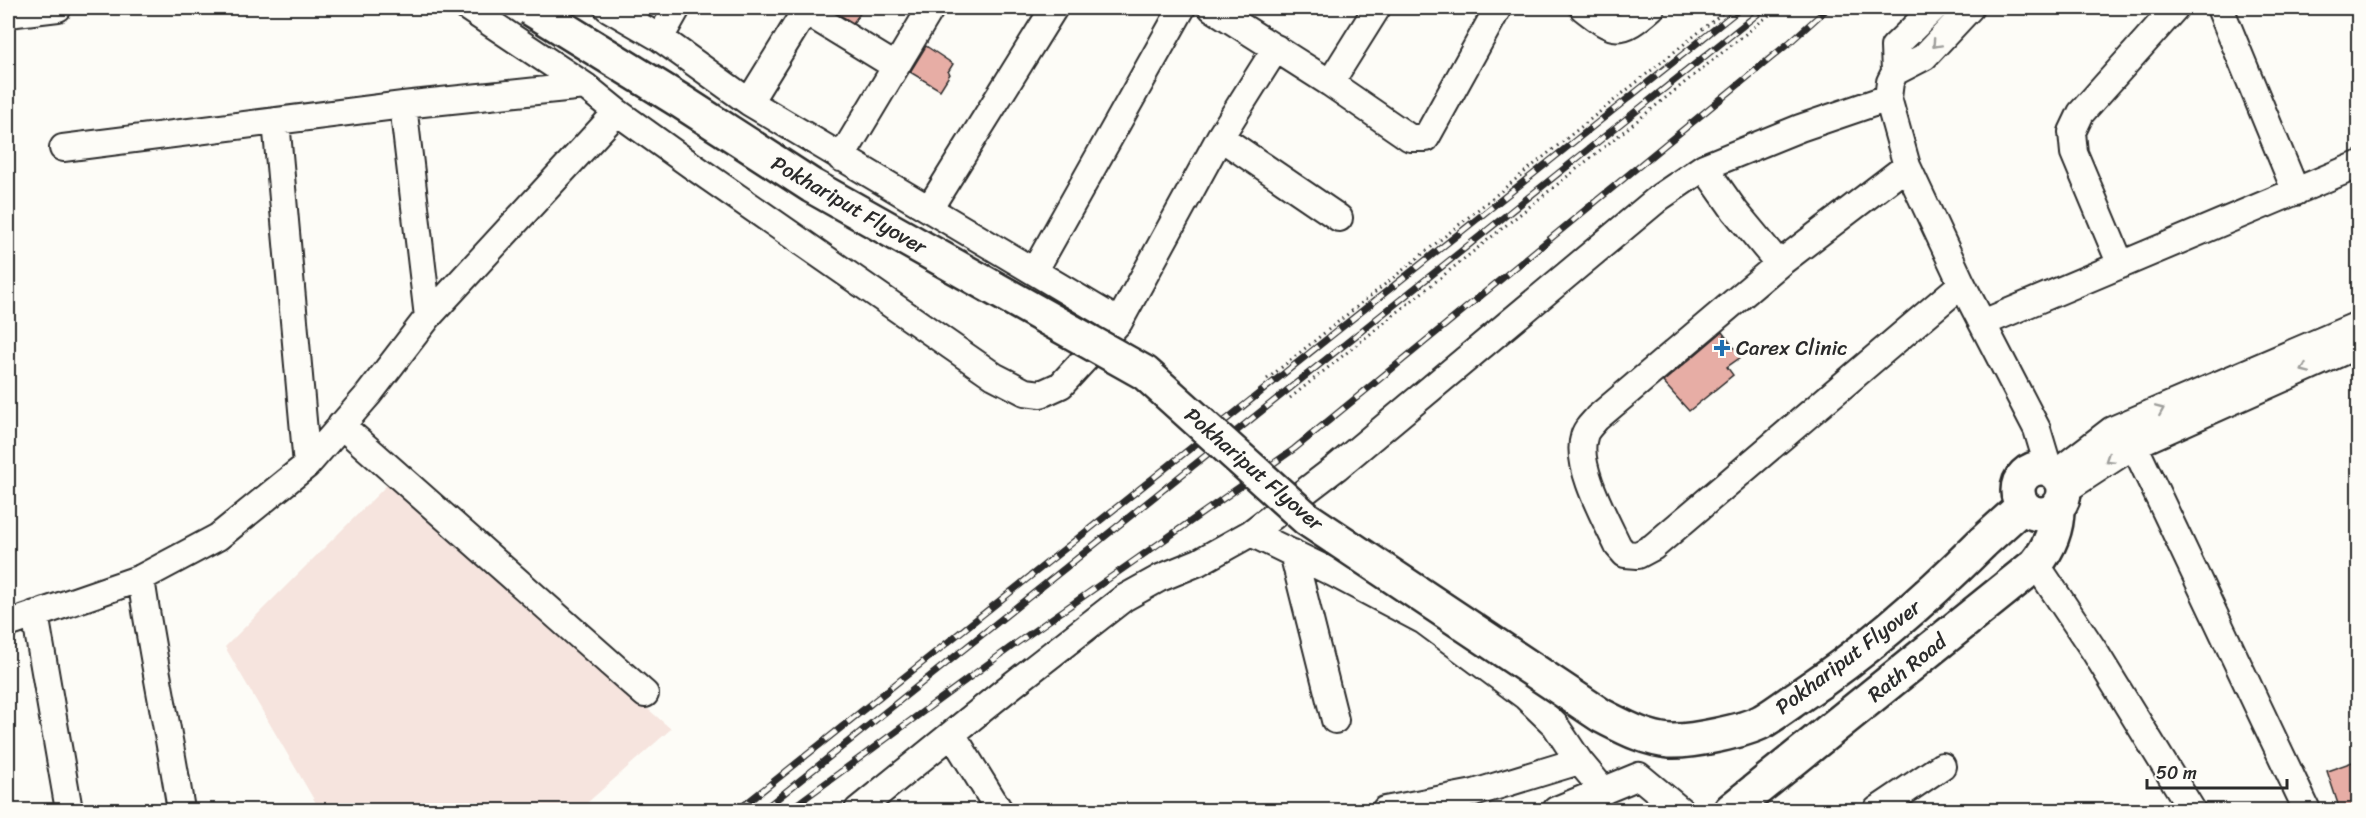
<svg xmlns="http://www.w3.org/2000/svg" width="2366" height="818" font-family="Sriracha,sans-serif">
<rect width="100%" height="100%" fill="#fdfcf7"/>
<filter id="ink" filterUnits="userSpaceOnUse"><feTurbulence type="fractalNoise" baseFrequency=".0167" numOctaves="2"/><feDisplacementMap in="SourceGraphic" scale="12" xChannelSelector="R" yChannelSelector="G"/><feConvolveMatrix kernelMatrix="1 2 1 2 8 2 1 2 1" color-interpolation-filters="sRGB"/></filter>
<g filter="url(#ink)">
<path fill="#f6e4de" d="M388,484l283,245 -92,81h-259l-95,-163z"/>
<path fill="#e7ada5" stroke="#2b2b2b" stroke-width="1.5" d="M828,8h36l-11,15z
M926,46l27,18 -5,8 2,2 -10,16 -30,-18z
M1722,332l19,25 -14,10 6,8 -44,36 -26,-29z
M2358,760v50h-18l-13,-39z"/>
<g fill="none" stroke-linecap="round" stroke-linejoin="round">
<defs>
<path id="minor" d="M468,8l117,78 32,26 74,53 303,211 31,16 16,2 20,-9 58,-63 101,-185 56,-89
M608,8l52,30 89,64 370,220
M1212,8l118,75 80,55h16l72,-130
M1583,8c32,25 37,27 68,0
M1934,8l-40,39 1,25 -5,10 -2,16 19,68 55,118 75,145 12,40
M2220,8l76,184
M805,11l90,55
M8,14l50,-6
M660,38l17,-30
M1895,72l29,-15 46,-49
M1330,83l47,-75
M749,102l58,-94
M403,105l25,212
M276,121l31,344
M1220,137l119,81
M63,148l340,-43 182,-19
M841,158l90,-150
M1907,166l-128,98 -182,154c-4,5 -12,12 -13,19 -9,29 22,83 34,109l7,8 13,1 15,-8 309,-263
M1704,167l31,44 44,53
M929,209l125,-201
M2121,265l-47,-112 -2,-21 9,-19 94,-105
M1035,270l147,-262
M1983,323l375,-158
M341,425l304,269
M2134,445l173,365
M2056,473l56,-43 246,-105
M2065,490l69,-45 224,-100
M1251,533l82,40 91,48 101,75 30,29 24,36 25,30
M1293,553l42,167
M2036,564l59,88 97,158
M141,578c11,78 28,155 40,232
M35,614l34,196
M8,624l133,-46 77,-41 89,-72 61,-70 60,-78 189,-205
M952,734l47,76
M858,810l148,-120 118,-92 36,-20 39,-16 52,-29 86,-66 323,-270 44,-30 96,-39 88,-30
M1385,810l89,-17 105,-32
M1556,810l83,-34 41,34
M1877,810l65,-44"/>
<path id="major" d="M2018 491a23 23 0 1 1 46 0a23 23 0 1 1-46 0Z
M1982,543l41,-37
M1731,810l305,-246c13,-16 21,-34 21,-55"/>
</defs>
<use href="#minor" stroke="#2b2b2b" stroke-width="30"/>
<use href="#major" stroke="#2b2b2b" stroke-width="38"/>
<path stroke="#2b2b2b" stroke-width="3" stroke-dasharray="1.5 4.5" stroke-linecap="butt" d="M1267,379l462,-371
M1290,398l488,-390"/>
<use href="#minor" stroke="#fdfcf7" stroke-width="26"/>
<use href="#major" stroke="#fdfcf7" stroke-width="33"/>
<defs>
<path id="rail" d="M738,810l1003,-802
M763,810l1002,-802
M789,810l222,-163 283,-198 495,-406 39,-35"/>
</defs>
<use href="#rail" stroke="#2b2b2b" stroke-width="7"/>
<use href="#rail" stroke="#fdfcf7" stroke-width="4.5" stroke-dasharray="14" stroke-linecap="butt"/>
<defs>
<path id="major-bridge" d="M530,8l152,94 130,84 333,187 162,146 295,197c22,11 43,23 68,25 21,1 75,-10 93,-20 13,-8 25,-17 38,-26 66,-44 125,-96 181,-152"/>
</defs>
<use href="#major-bridge" stroke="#2b2b2b" stroke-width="38" stroke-linecap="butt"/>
<use href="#major-bridge" stroke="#fdfcf7" stroke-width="33"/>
</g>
<defs><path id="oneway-chevron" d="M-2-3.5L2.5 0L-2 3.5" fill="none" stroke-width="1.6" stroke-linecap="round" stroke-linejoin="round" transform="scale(1.5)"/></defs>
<g stroke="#9e9e9b">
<use href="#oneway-chevron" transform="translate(1936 44) rotate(133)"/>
<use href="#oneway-chevron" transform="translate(2305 369) rotate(156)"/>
<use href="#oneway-chevron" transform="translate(2160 410) rotate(-23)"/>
<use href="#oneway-chevron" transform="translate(2109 459) rotate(147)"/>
</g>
</g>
<path fill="#1f6fb2" stroke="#fdfcf7" stroke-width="2" d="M1719 339h6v6h6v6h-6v6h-6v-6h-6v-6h6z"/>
<g text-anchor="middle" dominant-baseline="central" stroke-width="6" stroke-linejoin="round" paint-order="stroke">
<g font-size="21" fill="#2b2b2b" stroke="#fdfcf7">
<text transform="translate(849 205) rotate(30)">Pokhariput Flyover</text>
<text transform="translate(1254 469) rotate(41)">Pokhariput Flyover</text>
<text transform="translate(1848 657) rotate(-37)">Pokhariput Flyover</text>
<text transform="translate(1907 668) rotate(-39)">Rath Road</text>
</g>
<g font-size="21" fill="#2b2b2b" stroke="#fdfcf7" text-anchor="start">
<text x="1736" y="348">Carex Clinic</text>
</g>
</g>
<rect width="2366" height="818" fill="none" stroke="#fdfcf7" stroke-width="30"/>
<rect x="15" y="15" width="2336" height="788" fill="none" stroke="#2b2b2b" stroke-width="2" filter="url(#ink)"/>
<path d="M2147 779v9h140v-9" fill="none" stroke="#2b2b2b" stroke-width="3"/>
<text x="2156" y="779" font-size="18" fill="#2b2b2b" stroke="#fdfcf7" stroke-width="4.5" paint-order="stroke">50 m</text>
</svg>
